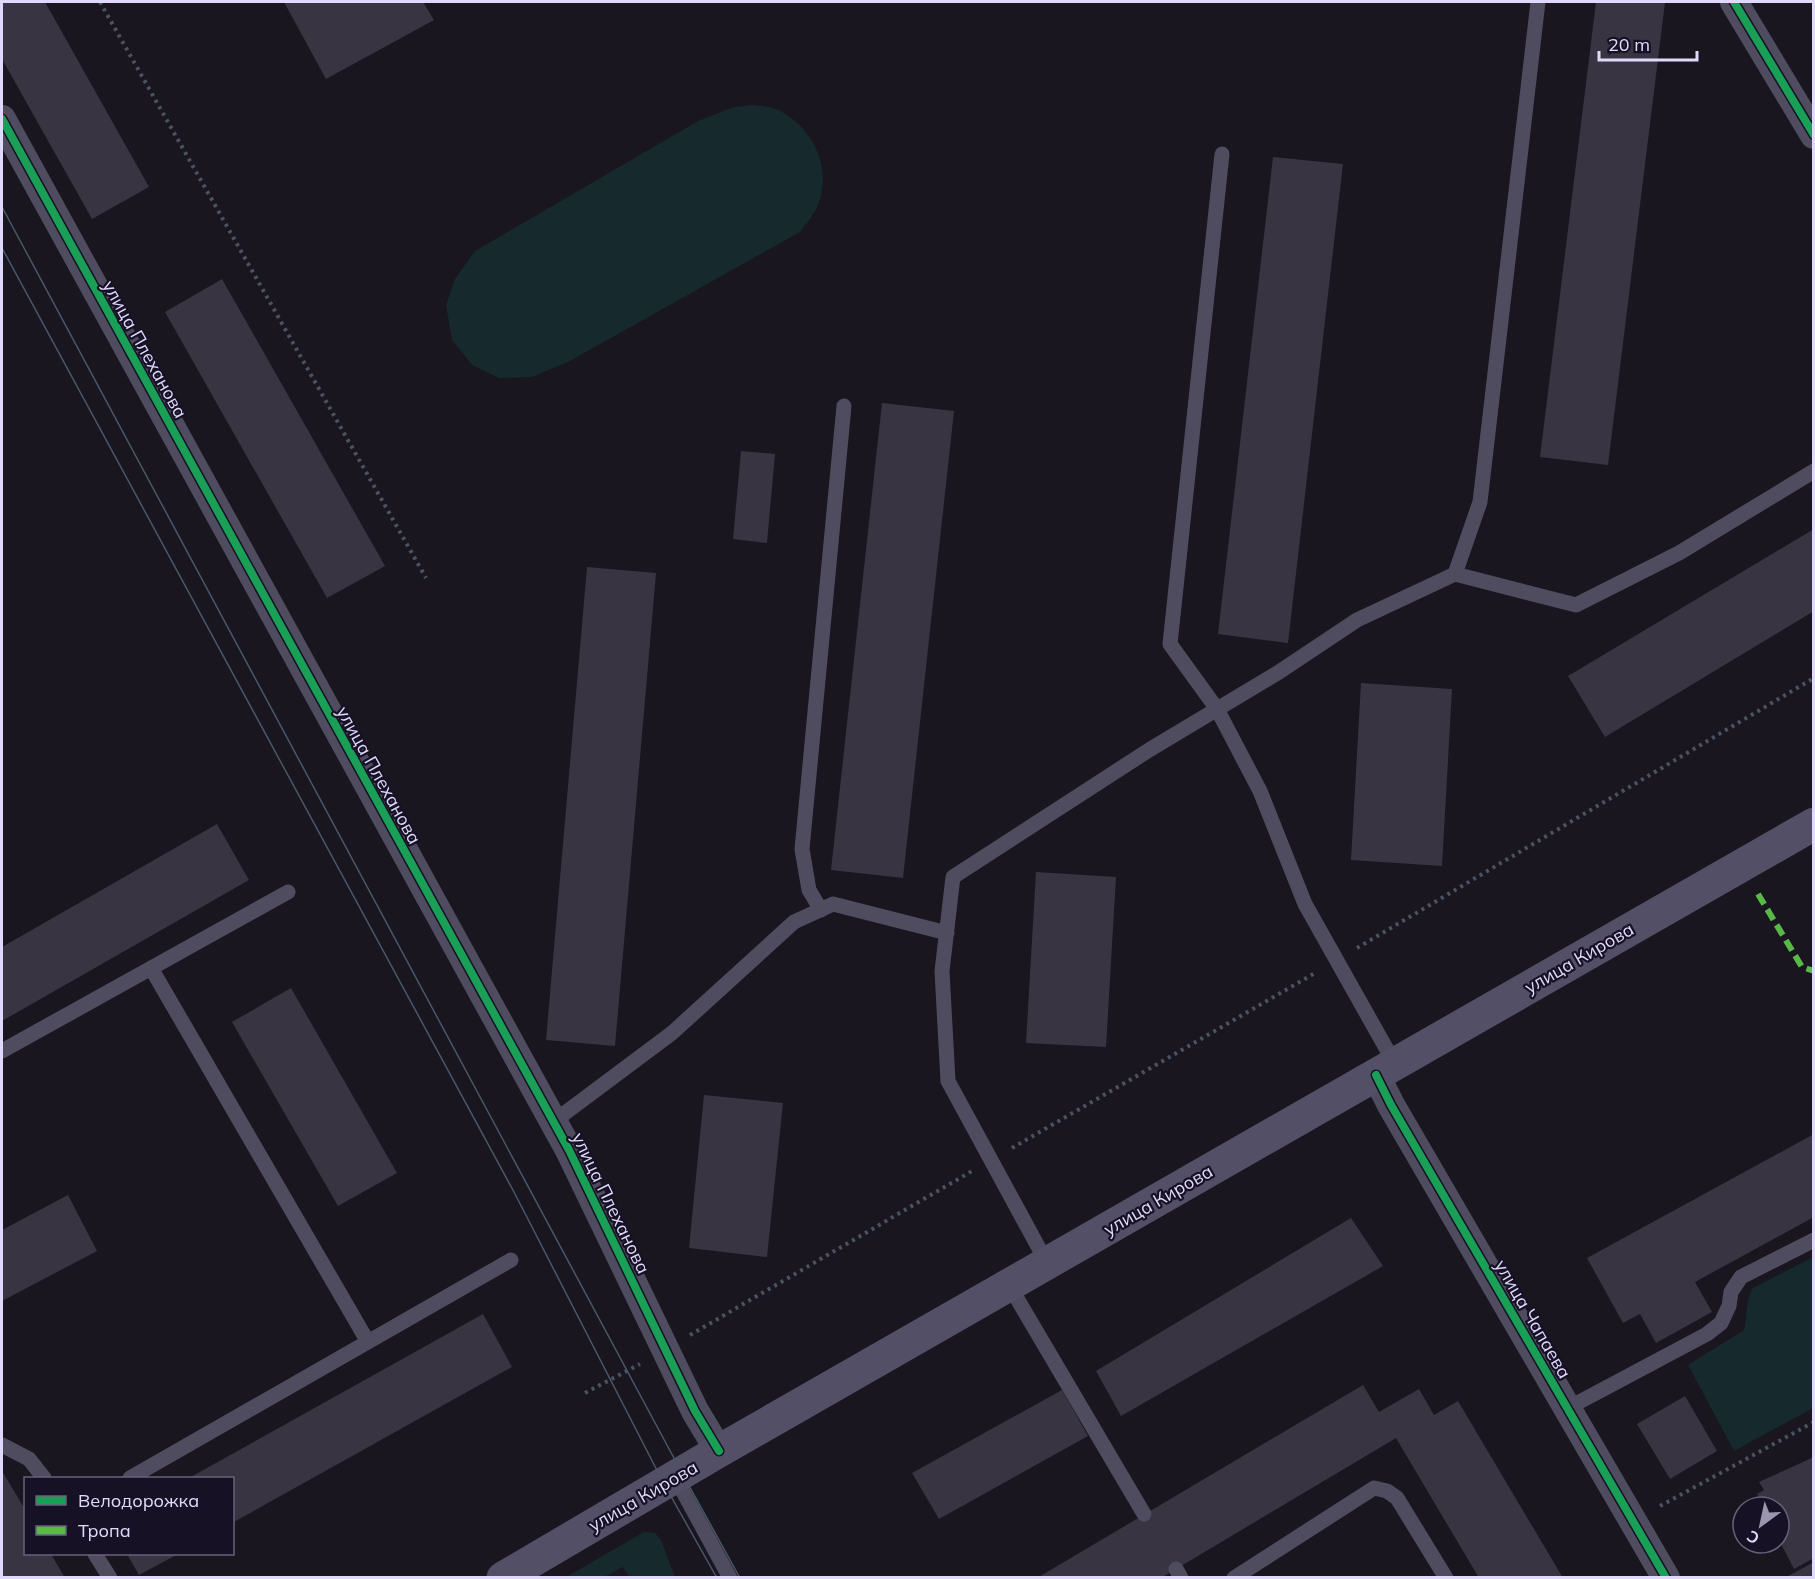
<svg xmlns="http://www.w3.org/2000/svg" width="1815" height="1579" font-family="Mulish,sans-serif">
<rect width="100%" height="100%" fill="#191620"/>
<path fill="#16292c" d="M753,105c7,1 16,1 23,4 36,16 57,58 42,96 -4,10 -12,19 -18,27l-232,130 -36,15 -33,1 -27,-13 -20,-25 -6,-35 9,-26 20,-28 223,-130 36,-14z
M1813,1257v151l-79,43 -46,-86 56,-35c4,-14 1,-30 9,-42z
M644,1532l11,1 6,7 14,37h-46l-6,-10 -19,10h-38z"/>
<path fill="#383442" d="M2,2h43l104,185 -57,32 -90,-160z
M284,2h139l11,18 -108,59z
M1596,2h69l-57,463 -68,-8z
M1273,157l70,7 -55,479 -70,-9z
M222,279l163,287 -58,32 -162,-286z
M882,403l72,8 -51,467 -72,-8z
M741,451l34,3 -8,89 -34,-4z
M1814,529v82l-209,126 -37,-61z
M587,567l69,6 -41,473 -69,-6z
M1361,683l91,6 -10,177 -91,-6z
M217,824l32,56 -247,141v-74z
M1036,872l80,5 -10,170 -80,-4z
M291,988l106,185 -59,33 -106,-184z
M704,1095l79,8 -16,154 -78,-9z
M1814,1134v83l-119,65 17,30 -56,31 -16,-29 -17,9 -36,-65z
M68,1195l29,56 -95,50v-71z
M1351,1218l32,48 -262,150 -25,-45z
M483,1314l29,53 -280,156v-45h-43z
M1363,1385l16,27 40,-23 15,26 24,-14 105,177h-84l-83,-140 -235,140h-124z
M1062,1390l26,46 -149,83 -27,-46z
M1685,1396l32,55 -47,28 -33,-55z
M1814,1457v101l-20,11 -15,-29v-33h-17l2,-1 -7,-12 7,-4 -5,-8z
M2,1471l24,40v43h25l14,24h-63z
M127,1554h51l-39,21z
M1814,1562v16h-29l7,-4z"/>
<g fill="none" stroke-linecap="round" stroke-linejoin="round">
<path stroke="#4b5260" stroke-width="4" stroke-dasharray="3 4.5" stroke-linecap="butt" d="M100,2l326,576
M1357,948l457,-270
M1012,1148l305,-176
M690,1335l282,-164
M585,1393l55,-29
M1660,1506l154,-84"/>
<path stroke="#4f4c60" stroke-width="15" d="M1538,2l-58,500 -25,72 121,31 103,-52 135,-82
M1222,154l-52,490 47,65 43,82 45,113 90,160
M821,910l-12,-20 -7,-41 42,-443
M151,968l217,374
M2,1051l286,-159
M553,1122l119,-89 122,-111 39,-18 114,29
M1047,1263l-99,-182 -6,-110 11,-94 196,-127 130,-78 78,-52 98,-46
M1009,1285l135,229
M1568,1408l139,-74 14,-11 8,-17 2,-14 10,-15 73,-37
M2,1445l27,14 15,19
M675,1477l55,101
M130,1478l381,-218
M95,1554l15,24
M1176,1569l5,9
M1234,1578l140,-90 13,3 10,7 49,80"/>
<path stroke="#4f4c60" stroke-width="28" d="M1734,2l80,133
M2,119l567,1031 126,261 24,40
M1376,1075l15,30 275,473"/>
<path stroke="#534f66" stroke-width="33" d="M503,1578l216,-127 1095,-627"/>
<path stroke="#495768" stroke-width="1.5" d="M2,207l680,1266 58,105
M2,248l512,944 150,292 53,94"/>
<path stroke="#58b947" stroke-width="6" stroke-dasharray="12 6" stroke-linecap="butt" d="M1758,894l44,73 12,4"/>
<defs>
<path id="cycleway" d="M1734,2l80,133
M2,119l567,1031 126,261 24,40
M1376,1075l15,30 275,473"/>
</defs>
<use href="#cycleway" stroke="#171125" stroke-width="11"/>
<use href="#cycleway" stroke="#1a9f57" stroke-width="8"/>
</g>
<g text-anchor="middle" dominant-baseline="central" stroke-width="4.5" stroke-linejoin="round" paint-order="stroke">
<g font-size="18" fill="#e1d9fb" stroke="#171125">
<text transform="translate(145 349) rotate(61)">улица Плеханова</text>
<text transform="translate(379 775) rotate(61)">улица Плеханова</text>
<text transform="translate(1579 958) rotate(-30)">улица Кирова</text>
<text transform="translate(1158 1200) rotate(-30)">улица Кирова</text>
<text transform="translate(611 1203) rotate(64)">улица Плеханова</text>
<text transform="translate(1533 1319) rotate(60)">улица Чапаева</text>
<text transform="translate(643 1496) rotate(-30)">улица Кирова</text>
</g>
</g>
<rect width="1815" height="1579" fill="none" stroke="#e1d9fb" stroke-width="6"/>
<rect x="24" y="1477" width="210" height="78" fill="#171125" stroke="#68617b" stroke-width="1.5"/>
<rect x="36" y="1496" width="30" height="9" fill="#1a9f57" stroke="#68617b" stroke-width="1.5"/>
<text x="78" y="1507" font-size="18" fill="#e1d9fb">Велодорожка</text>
<rect x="36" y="1526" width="30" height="9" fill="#58b947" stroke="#68617b" stroke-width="1.5"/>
<text x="78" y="1537" font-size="18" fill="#e1d9fb">Тропа</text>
<g transform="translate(1761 1525) rotate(213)"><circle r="28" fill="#171125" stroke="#68617b" stroke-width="1.5"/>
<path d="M0-4.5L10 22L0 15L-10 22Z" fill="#9b95ae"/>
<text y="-9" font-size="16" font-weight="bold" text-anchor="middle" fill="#e1d9fb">С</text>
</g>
<path d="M1599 51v9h98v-9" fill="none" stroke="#e1d9fb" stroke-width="3"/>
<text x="1608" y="51" font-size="18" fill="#e1d9fb" stroke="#171125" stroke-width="4.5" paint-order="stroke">20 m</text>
</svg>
